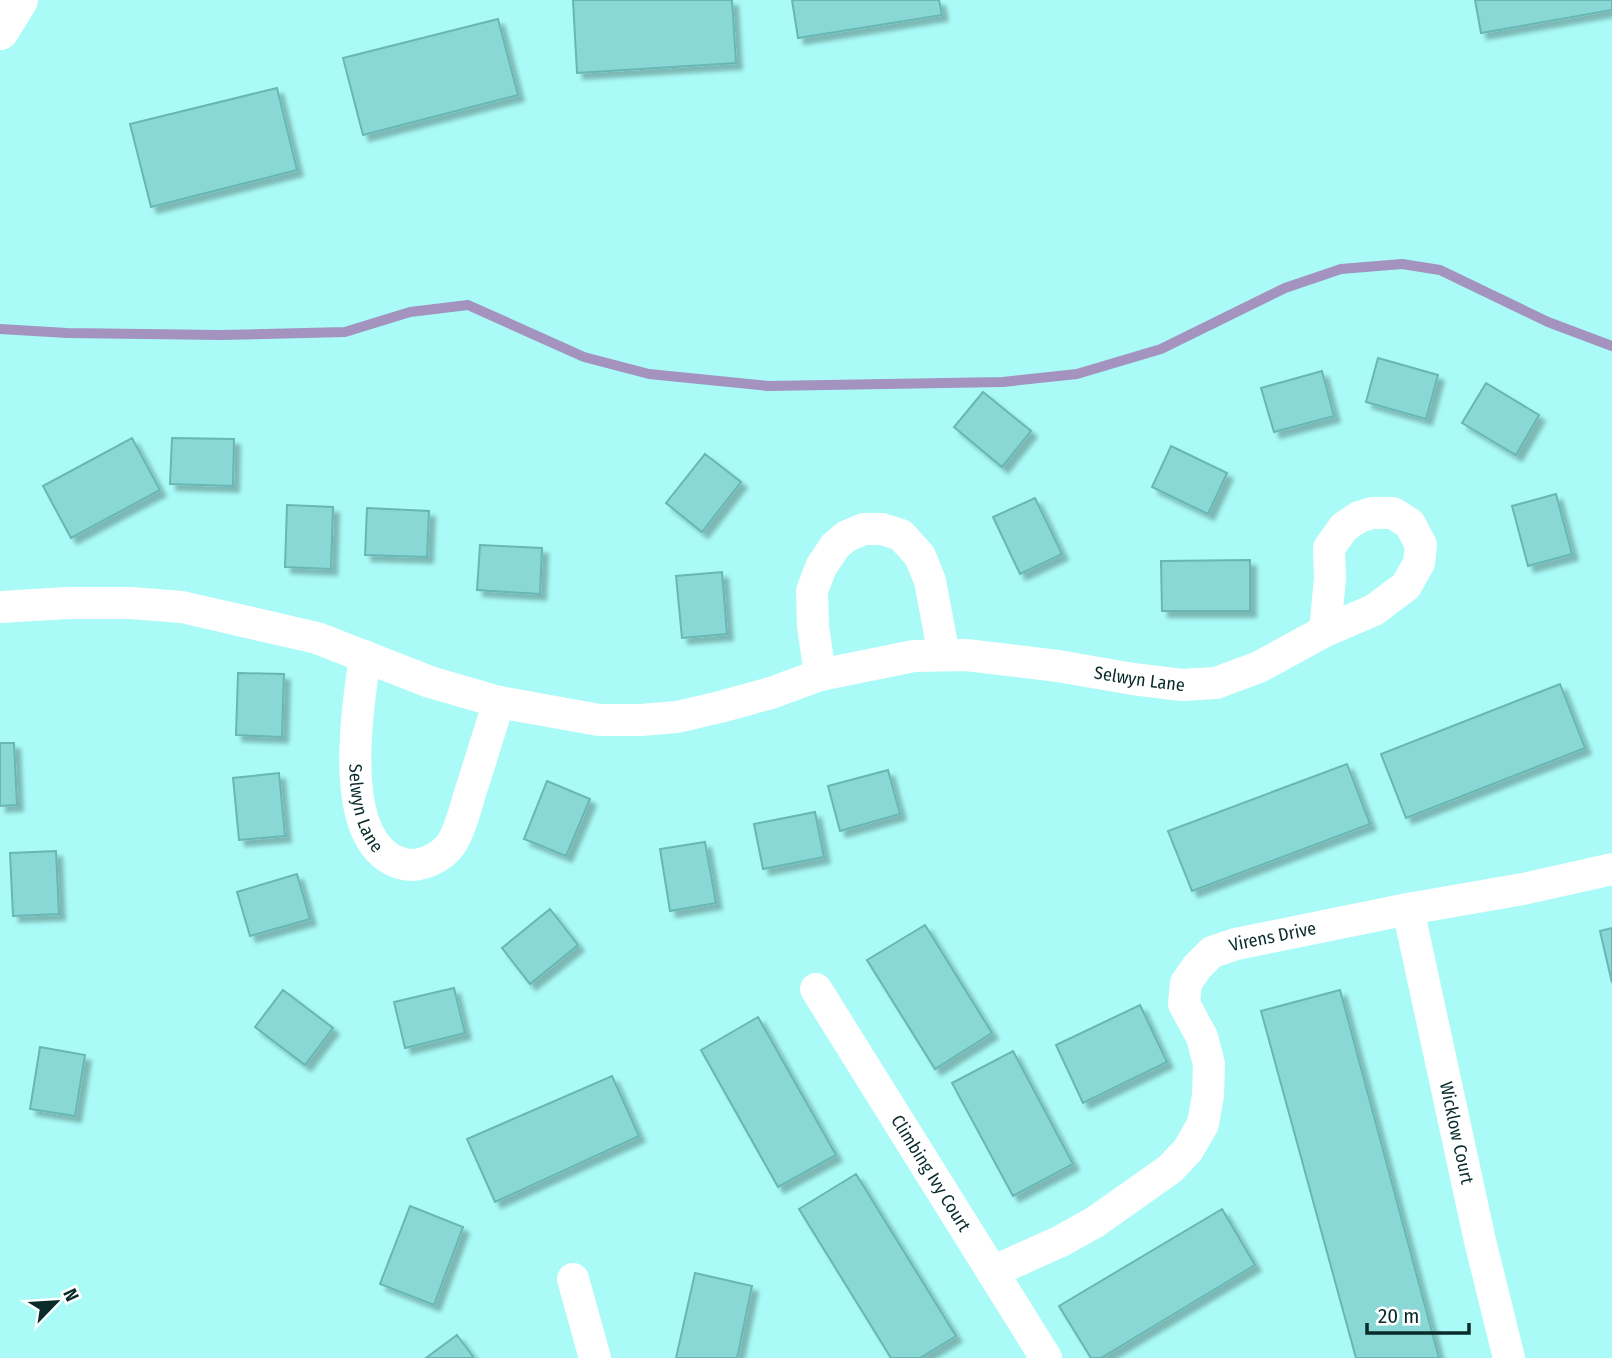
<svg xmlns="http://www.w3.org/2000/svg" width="1612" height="1358" font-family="'Fira Sans Condensed',sans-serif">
<defs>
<filter id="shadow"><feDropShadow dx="6" dy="6" stdDeviation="2" flood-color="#0004"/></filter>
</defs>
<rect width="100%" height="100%" fill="#aafbf7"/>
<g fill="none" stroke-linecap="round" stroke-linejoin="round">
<path stroke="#a492bf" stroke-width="10" d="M0,329l67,4 154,2 124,-3 65,-20 58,-7 116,52 65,17 119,12 235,-4 74,-8 84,-25 124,-61 56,-19 61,-5 38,6 108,52 64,24"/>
</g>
<path fill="#89d8d5" stroke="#67b7b4" stroke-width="2" filter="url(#shadow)" d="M573,0h159l4,63 -159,10z
M792,0h147l3,15 -144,23z
M1475,0h137v10l-131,23z
M498,19l20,76 -155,40 -20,-77z
M277,88l20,82 -146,37 -21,-83z
M1378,358l60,17 -12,44 -60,-17z
M1322,371l12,45 -60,16 -13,-44z
M1486,383l53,32 -23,40 -54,-32z
M983,392l48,39 -29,36 -48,-40z
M132,438l28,52 -89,48 -28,-52z
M172,438l62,1 -1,47 -63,-2z
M1171,446l56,27 -19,41 -56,-27z
M705,454l36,28 -39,50 -36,-29z
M1556,494l16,60 -44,12 -16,-60z
M1035,498l27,56 -42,20 -27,-57z
M287,505l46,2 -2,62 -46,-2z
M367,508l62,3 -2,46 -62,-2z
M480,545l62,3 -2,46 -63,-4z
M1250,560v51h-88l-1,-50z
M722,572l5,62 -45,4 -6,-62z
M238,673l46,1 -2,63 -46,-2z
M1560,684l25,64 -179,70 -25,-64z
M0,743h14l3,62 -17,1z
M1347,764l23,60 -178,67 -24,-60z
M888,770l12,44 -60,17 -12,-45z
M279,773l6,63 -46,4 -6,-62z
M547,781l43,18 -24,57 -42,-17z
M815,812l9,45 -61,12 -9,-45z
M705,842l11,61 -46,8 -10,-62z
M56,851l3,63 -46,2 -3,-63z
M297,874l13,45 -60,17 -13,-44z
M550,909l28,36 -48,39 -28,-36z
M925,925l67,108 -57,36 -68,-109z
M1612,928v55l-12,-52z
M454,988l11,45 -60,15 -11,-46z
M283,990l50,38 -28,37 -50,-38z
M1340,990l99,368h-83l-95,-347z
M1140,1005l27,57 -84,41 -27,-58z
M758,1017l78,138 -58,32 -77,-137z
M40,1047l45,8 -10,61 -45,-7z
M1013,1051l60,113 -60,32 -61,-113z
M612,1076l27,60 -144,66 -28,-63z
M856,1174l100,162 -36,22h-29l-92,-149z
M410,1206l53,21 -29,78 -54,-21z
M1222,1209l33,56 -154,93h-10l-32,-52z
M695,1273l57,13 -15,72h-61z
M457,1335l17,23h-48z"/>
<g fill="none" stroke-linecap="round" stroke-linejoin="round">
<g stroke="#fff" stroke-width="32">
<path id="s1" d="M0,607l68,-4h63l51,4 135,31 113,44 69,20 100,18h42l36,-3 43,-10 51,-14 49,-18 94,-19 52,-1 92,11 75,13 49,6 34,-2 43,-16 66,-36 49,-21 32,-24 13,-23 2,-18 -11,-21 -17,-11h-21l-13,4 -15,10 -15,21 1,30 -5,53"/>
<path id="s2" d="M365,656c-7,52 -30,185 35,207 16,6 37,-3 48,-15 10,-10 18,-41 22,-55 10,-30 19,-61 29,-91"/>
<path d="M820,675l-7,-49 -1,-35 9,-24 14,-21 12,-10 17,-7h18l19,6 19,21 10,25 14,74"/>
<path id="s3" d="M1408,909l72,332 29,117"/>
<path id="s4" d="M816,989l230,369"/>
<path id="s5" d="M992,1272l69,-31 34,-19 75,-53 18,-19 15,-26 5,-29 1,-31 -7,-27 -18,-33 2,-21 11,-16 15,-15 24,-8 172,-35 115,-20 89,-20"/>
<path d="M573,1279l22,79"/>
</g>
<path stroke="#fff" stroke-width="38" d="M0,31l19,-31"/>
</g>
<g text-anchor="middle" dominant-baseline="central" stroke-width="5" stroke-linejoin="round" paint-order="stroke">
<g font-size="18" fill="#092c2b" stroke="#fff">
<text stroke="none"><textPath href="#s1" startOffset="1166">Selwyn Lane</textPath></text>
<text stroke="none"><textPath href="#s2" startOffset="154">Selwyn Lane</textPath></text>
<text stroke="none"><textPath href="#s5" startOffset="513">Virens Drive</textPath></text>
<text stroke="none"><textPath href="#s3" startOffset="229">Wicklow Court</textPath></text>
<text stroke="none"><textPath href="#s4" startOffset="217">Climbing Ivy Court</textPath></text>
</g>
</g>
<g transform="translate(56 1302) rotate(65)" stroke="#ffffff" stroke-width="5" paint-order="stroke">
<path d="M0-5L12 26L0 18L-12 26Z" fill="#092c2b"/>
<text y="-10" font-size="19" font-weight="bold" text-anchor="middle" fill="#092c2b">N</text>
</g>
<path d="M1367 1323v10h102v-10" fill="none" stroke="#092c2b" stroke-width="3.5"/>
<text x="1378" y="1323" font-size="21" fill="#092c2b" stroke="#ffffff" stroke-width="5" paint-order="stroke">20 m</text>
</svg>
